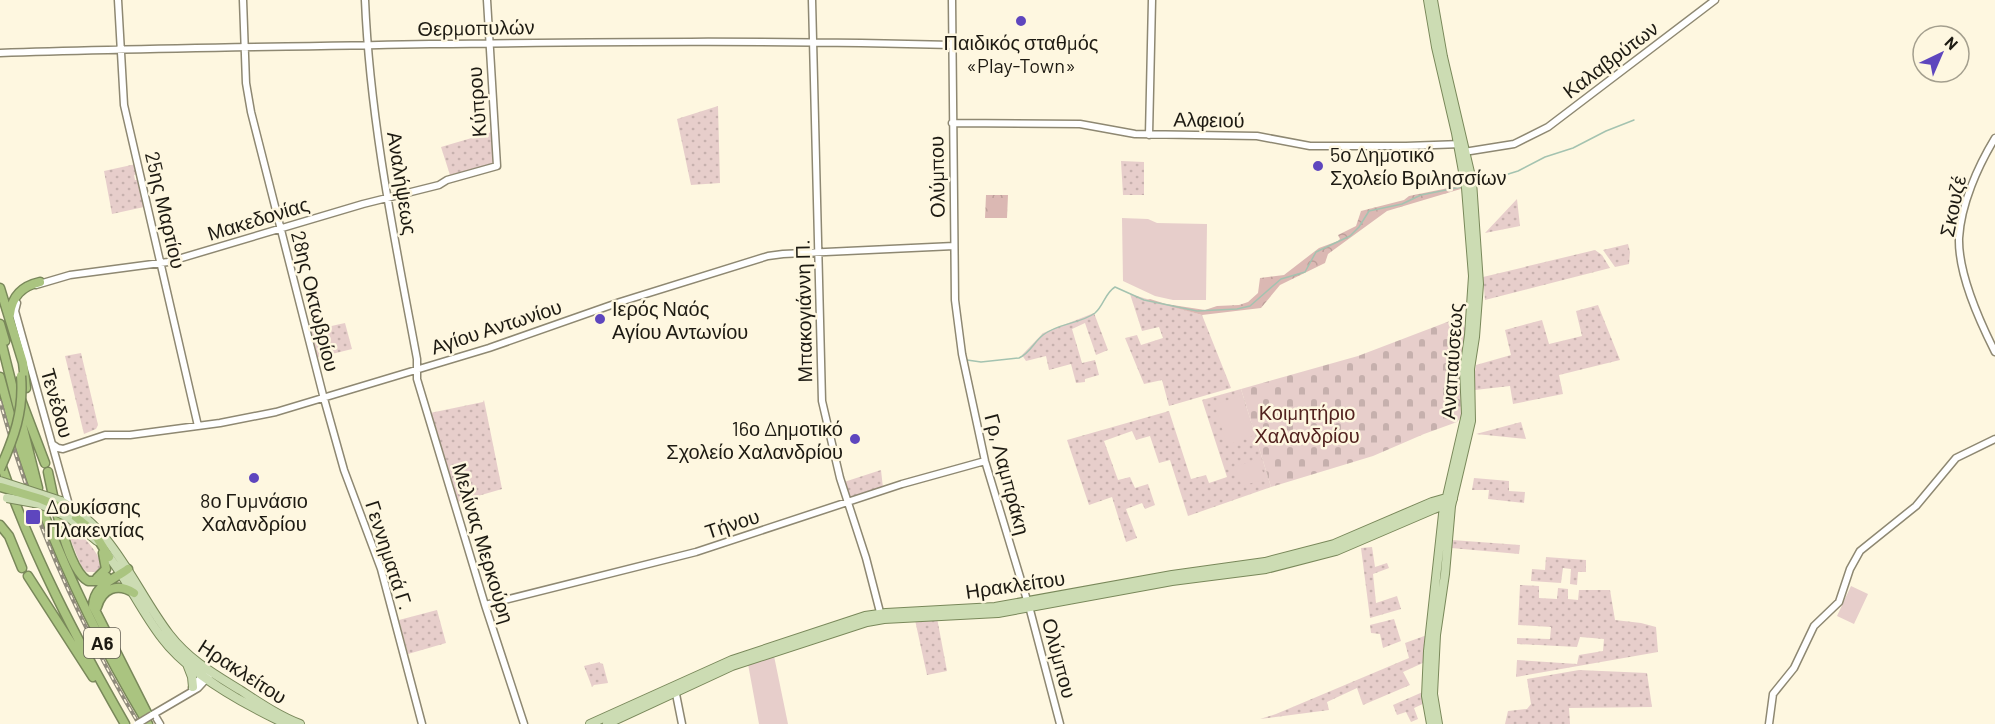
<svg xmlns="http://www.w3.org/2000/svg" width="1995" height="724" font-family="Barlow,sans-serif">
<defs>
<pattern id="grass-dots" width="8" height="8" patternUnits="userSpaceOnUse" patternTransform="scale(1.5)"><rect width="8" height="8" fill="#e7cecb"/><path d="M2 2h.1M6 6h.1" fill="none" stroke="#c6b0ad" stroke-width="1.8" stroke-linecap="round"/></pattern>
<pattern id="forest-crowns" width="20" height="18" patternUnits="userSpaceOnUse" patternTransform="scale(1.5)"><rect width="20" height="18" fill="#dbb8b3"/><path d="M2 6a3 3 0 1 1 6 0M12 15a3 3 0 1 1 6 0" fill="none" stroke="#bc9e99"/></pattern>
<pattern id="cemetery-stones" width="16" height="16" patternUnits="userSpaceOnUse" patternTransform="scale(1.5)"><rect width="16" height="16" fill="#e7cecb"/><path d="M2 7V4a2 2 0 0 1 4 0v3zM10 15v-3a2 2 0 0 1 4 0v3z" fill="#c6b0ad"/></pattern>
</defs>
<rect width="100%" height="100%" fill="#fef7e0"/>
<path fill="url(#grass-dots)" d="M718,106l2,77 -29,2 -14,-66z
M492,132l1,32 -43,11 -9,-28z
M1121,161l23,1v33h-21z
M136,164l1,10 -3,1 1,5h4l5,27 -32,7 -8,-43z
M1517,199l3,27 -35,7z
M1628,244l2,8 -1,12 -14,3 -12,-17z
M1595,250l7,5 8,13 -125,32 -2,-23z
M1130,294l72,21 29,73 -62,18 -7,-26 -18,4 -19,-46 12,-3 4,10 22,-7 -4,-11 -17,4z
M1598,305l22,55 -61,15 4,19 -50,10 -3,-18 -35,4 -1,-13 2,-12 35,-10 -6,-25 37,-10 7,24 33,-8 -6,-25z
M1094,313l14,37 -12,5 -11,-32 -13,6 10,34 13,-3 4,15 -14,4v3l-9,1 -5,-19 -22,6 -3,-14 -20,5 -4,-6 21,-22z
M345,323l7,26 -36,9 -7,-27z
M81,353l17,72 -2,4 -12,5 -19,-78z
M1241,389l30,98 -83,29 -18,-56 -11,3 -9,-27 -14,4 -4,-9 -28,10 14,39 12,-3 5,11 13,-4 7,21 -10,4 -3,-6 -16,6 11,29 -11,4 -14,-45 -23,8 -22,-65 102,-29 22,68 15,-4 3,8 18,-6 -25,-77z
M484,400l18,89 -45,13 -27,-89 53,-11z
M1521,422l5,17 -50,-5z
M881,470l2,18 -34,12 -5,-18z
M1474,478l35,3v10l16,1 -1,11 -36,-4 1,-9h-17z
M63,521c12,6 39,32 38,46l-5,5h-9l-5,-4z
M1452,540l68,5 -1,9 -68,-6z
M1372,547l3,20 12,-4 2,5 -16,6 3,29 21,-7 4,13 -31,9 -9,-70z
M1546,557l40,3v12h-8l-1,13 -7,-1 1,-15 -8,-1 -2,15 -30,-2 1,-12 13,1z
M1520,585l19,1v12l18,1 1,-11 10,1v10l10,1 1,-10h31l5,30 26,3 15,4 2,25 -142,25 1,-17 60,4 2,-9 24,-4 1,-12 -24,-2 -3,10 -60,-3v-6l33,1 1,-12 -33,-2z
M437,610l9,33 -38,11 -9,-34z
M937,618l10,53 -20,4 -12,-55z
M1394,619l7,22 -18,7 -3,-14 -9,-1 -1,-8z
M1427,635l-2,27 -22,10 7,13 -47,20 -6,-17 -30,14 2,8 -69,9 16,-5 133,-56 -4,-15z
M600,662v1l3,1 5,19 -14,2 -2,2 -8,-21z
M1579,670l68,3 5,34 -83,1 1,16h-65l3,-13 19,-2 4,-5 -4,-25z
M1425,691v12l-11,5 4,11 -7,3 -5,-10 -9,3 -4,-10z"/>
<path fill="url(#forest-crowns)" d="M1463,185l1,3 -77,23 -59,43 -3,9 -45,22 -19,23 -59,7 -55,-15 3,-1 16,5 39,6 12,-4 22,-1 9,-3 10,-9 2,-15 24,-3 35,-27 19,-7 2,-2 -2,-4 18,-9 5,-15 43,-11 5,-4z
M986,195h22l-1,23h-22z"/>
<path fill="url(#cemetery-stones)" d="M1455,319h5l7,13 -7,38 1,47 -4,5 -33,12 -51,22 -102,31 -30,-98 117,-33z"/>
<path fill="#e7cecb" d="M1122,218l26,1 9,4 50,1 -1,76h-33l-18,-4 -32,-15z
M1242,395l13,40 -28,10 -12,-40z
M1259,459l6,20 -23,7 -7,-19z
M1851,586l17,8 -14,30 -17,-8z
M774,656l14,68h-29l-11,-60z"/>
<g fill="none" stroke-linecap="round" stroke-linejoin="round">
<path stroke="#a4c3b0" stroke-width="1.5" d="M1489,180l29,-9 27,-14 28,-9 33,-17 28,-11
M967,360l14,2 38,-4c11,-5 15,-16 24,-23 15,-12 37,-11 52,-22 9,-8 10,-20 20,-26l29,13 53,11 40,-2 13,-3 31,-27 24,-7 11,-20 34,-16 9,-9 10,-16 33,-7 19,-9 40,-8"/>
<defs>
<path id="minor" d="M118,0l6,105 74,321
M243,0l3,83 5,29 72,283 21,75 37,99 41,155
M365,0c5,121 30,241 52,359v20l68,226 39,119
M812,0l10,401 18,77 26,80 15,58
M952,0l3,300 7,54 23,107 45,149 30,114
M0,53c143,-5 287,-6 430,-9 174,-2 348,-4 522,1
M952,123l128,1 55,10 122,2 53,10h96l56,-2
M1149,135l3,-135
M1995,138c-17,28 -34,66 -36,100 -1,36 20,82 36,114
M1464,152l50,-8 34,-17 167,-127
M36,285l34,-10 98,-13 195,-58 76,-19 8,-5 50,-14 -10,-166
M17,303l-2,8 54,194
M52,444l6,4 5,1 42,-14h25l90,-12 56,-11 213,-64 131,-46 148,-46 15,-2 171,-8
M485,605l211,-53 206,-68 83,-23
M192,688l15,-18
M675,689l7,35
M154,714l6,10
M152,715l46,-27 11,-12
M1769,724l4,-30 21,-26 20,-42 25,-24 11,-33 10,-18 56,-45 40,-48 39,-19"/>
<path id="major" d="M1428,0l8,47 20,86 10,55 7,88 -4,59 -5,35 2,44 -23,100 -15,137 -2,45 5,28
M1433,0l10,57 29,124 7,103 -4,53 -5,32 1,52 -20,85 -6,68 -9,61 -3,59 5,30
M61,501c54,29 73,87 108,133 20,26 45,40 71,56 20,13 39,26 60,34
M68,517l29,24
M106,553c21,26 35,58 56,85 26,35 84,67 124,86
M187,664l5,13 1,10
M590,724l142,-64 133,-44 21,-3 109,-6 177,-32 93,-13 69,-18 98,-42 14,-4 7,1
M607,724l125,-58 135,-44 17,-3 114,-6 174,-32 94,-12 70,-18 98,-42 10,-4 7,1"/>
<path id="highway" d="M0,288l23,75 3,25
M10,314c2,-18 12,-28 30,-32
M0,324l5,17
M0,337l38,151
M0,377c31,123 83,239 148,347
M20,397l25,66
M0,461c31,92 77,179 125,263
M48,472c5,24 19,98 40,109h10l9,-4
M67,510l26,21 16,26
M0,525l9,11 13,32
M128,569c-15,11 -34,16 -35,37l54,107
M28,576l65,101
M97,578l9,-9 -3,-16
M97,607c5,-18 20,-25 37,-14"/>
</defs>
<use href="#minor" stroke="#8e8872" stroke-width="9"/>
<use href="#major" stroke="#79885a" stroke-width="10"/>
<use href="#highway" stroke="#79885a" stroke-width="11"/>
<use href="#minor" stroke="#fff" stroke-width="6"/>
<use href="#major" stroke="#ccdcb3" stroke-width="8"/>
<use href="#highway" stroke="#aac480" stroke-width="8"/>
<defs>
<path id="rail" d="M0,401c31,114 78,222 139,323"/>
</defs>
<use href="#rail" stroke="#908b7c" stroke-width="4"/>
<use href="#rail" stroke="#fef7e0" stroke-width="1.5" stroke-dasharray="4.5" stroke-linecap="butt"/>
<defs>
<path id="minor-bridge" d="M137,724l15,-9"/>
<path id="major-bridge" d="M0,481l61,20
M7,498l33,6 28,13"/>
<path id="highway-bridge" d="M0,469c14,-31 24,-58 21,-93
M1,487l40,12 26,11"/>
</defs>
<use href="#minor-bridge" stroke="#8e8872" stroke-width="9" stroke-linecap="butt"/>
<use href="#major-bridge" stroke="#79885a" stroke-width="10" stroke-linecap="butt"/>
<use href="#highway-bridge" stroke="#79885a" stroke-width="11" stroke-linecap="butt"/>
<use href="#minor-bridge" stroke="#fff" stroke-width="6"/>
<use href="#major-bridge" stroke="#ccdcb3" stroke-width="8"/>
<use href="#highway-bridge" stroke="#aac480" stroke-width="8"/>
</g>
<g fill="#5e46be" stroke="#fef7e0" stroke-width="2">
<circle cx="1021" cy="21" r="6"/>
<circle cx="1318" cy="166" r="6"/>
<circle cx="600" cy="319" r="6"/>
<circle cx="855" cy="439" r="6"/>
<circle cx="254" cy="478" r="6"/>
<rect x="25" y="509" width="16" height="16" rx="3"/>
</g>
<g text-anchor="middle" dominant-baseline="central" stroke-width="5" stroke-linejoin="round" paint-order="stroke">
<rect fill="#fef7e0" stroke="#605c50" stroke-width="1.5" x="84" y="628" width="36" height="30" rx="4.5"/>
<g font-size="18" font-weight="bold" fill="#1d1a12">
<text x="102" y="643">Α6</text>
</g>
<g font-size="20" fill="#1d1a12" stroke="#fef7e0">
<text transform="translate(476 27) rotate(-1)">Θερμοπυλών</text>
<text transform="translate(1610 59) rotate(-37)">Καλαβρύτων</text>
<text transform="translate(476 102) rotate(-94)">Κύπρου</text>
<text transform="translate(1209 119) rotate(1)">Αλφειού</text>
<text transform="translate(936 177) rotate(-91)">Ολύμπου</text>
<text transform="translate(403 183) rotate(81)">Αναλήψεως</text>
<text transform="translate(1952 206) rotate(-78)">Σκουζέ</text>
<text transform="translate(166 210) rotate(77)">25ης Μαρτίου</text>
<text transform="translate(258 218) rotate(-17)">Μακεδονίας</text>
<text transform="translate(316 301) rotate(76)">28ης Οκτωβρίου</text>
<text transform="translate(803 311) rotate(-91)">Μπακογιάννη Π.</text>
<text transform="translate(496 326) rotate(-18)">Αγίου Αντωνίου</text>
<text transform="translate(1451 361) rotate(-86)">Αναπαύσεως</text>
<text transform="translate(58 403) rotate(74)">Τενέδου</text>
<text transform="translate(1008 474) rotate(75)">Γρ, Λαμπράκη</text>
<text transform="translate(732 523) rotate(-18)">Τήνου</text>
<text transform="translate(484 543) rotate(73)">Μελίνας Μερκούρη</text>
<text transform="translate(390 555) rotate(72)">Γεννηματά Γ.</text>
<text transform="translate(1015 584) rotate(-8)">Ηρακλείτου</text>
<text transform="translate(1060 658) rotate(75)">Ολύμπου</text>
<text transform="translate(243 671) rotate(33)">Ηρακλείτου</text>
</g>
<g font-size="20" fill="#1d1a12" stroke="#fef7e0" text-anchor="start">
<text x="1021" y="42" text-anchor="middle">Παιδικός σταθμός<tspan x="1021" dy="23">«Play-Town»</tspan></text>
<text x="1330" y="154">5ο Δημοτικό<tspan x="1330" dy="23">Σχολείο Βριλησσίων</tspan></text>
<text x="612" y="308">Ιερός Ναός<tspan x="612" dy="23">Αγίου Αντωνίου</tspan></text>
<text x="843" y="428" text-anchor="end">16ο Δημοτικό<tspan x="843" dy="23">Σχολείο Χαλανδρίου</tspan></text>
<text x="254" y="500" text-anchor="middle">8ο Γυμνάσιο<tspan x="254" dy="23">Χαλανδρίου</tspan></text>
<text x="46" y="506">Δουκίσσης<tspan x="46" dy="23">Πλακεντίας</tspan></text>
</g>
<g font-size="20" fill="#52221f" stroke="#fef7e0">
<text x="1307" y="412">Κοιμητήριο<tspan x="1307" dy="23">Χαλανδρίου</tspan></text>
</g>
</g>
<g transform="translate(1941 54) rotate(44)"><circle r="28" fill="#fef7e0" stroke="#a49f8e" stroke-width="1.5"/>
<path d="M0-4.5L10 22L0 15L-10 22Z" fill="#5e46be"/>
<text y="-9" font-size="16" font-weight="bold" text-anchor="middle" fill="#1d1a12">N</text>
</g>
</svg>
